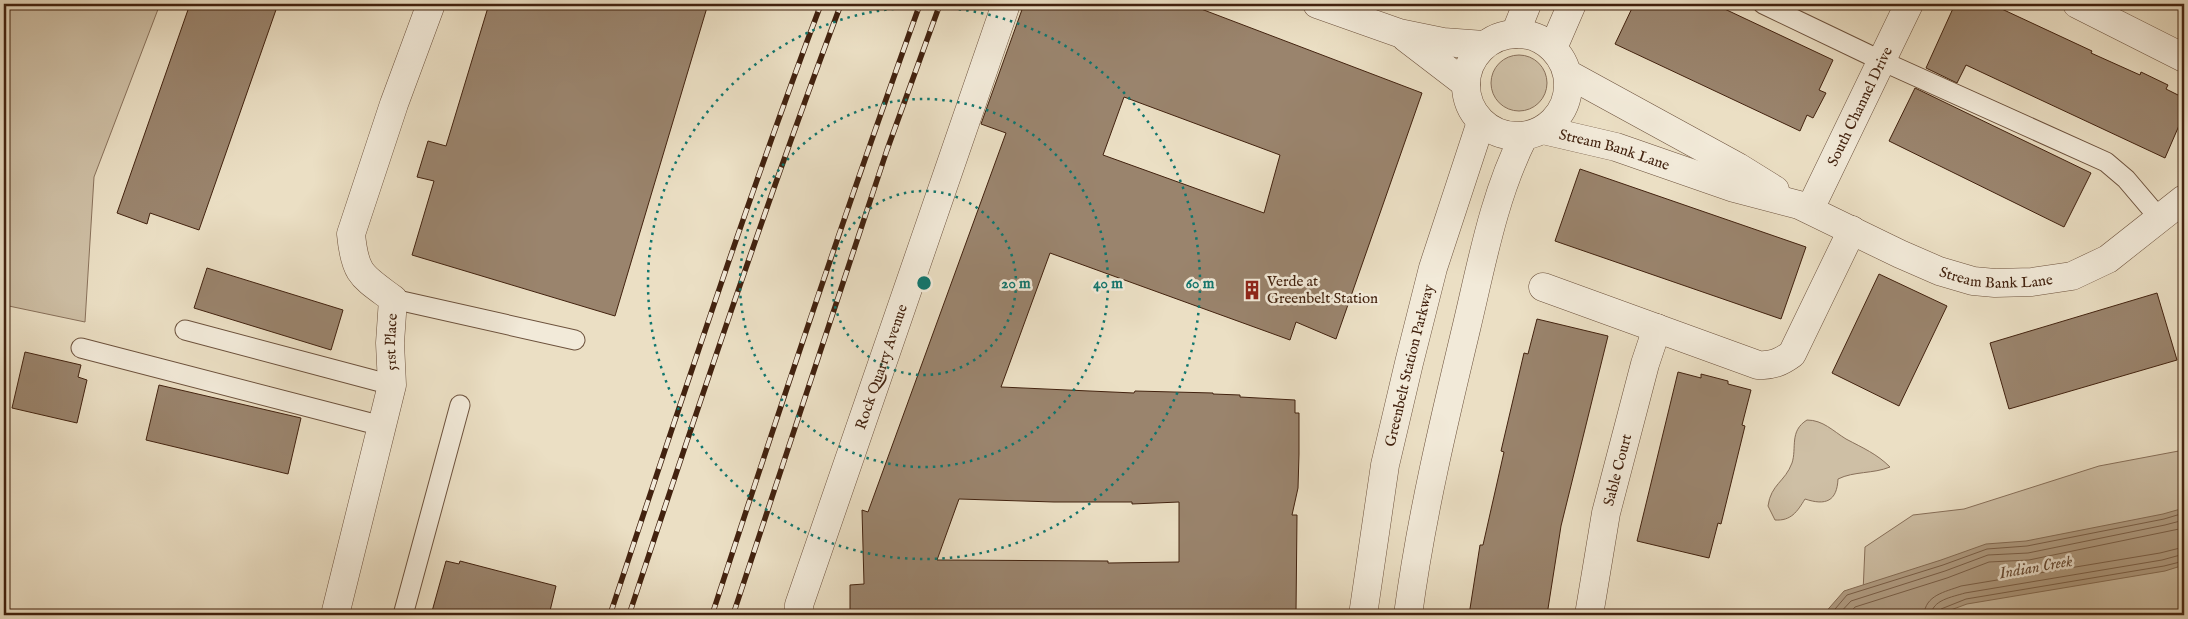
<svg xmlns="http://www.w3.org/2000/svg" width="2188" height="619" font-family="'IM FELL English',serif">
<rect width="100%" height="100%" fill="#ebdfc4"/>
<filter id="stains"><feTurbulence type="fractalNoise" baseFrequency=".004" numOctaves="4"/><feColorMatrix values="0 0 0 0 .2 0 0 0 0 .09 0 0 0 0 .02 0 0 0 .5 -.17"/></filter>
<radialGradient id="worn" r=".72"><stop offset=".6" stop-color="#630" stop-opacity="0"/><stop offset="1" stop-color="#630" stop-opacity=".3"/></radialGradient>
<path fill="#cebfa5" stroke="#88705a" d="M4,4h156l-66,173 -9,145 -81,-17z
M1491 83a28 28 0 1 1 56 0a28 28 0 1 1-56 0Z
M1807,420c16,0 26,11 39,19 17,9 31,15 44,28 -17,7 -36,4 -52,12 -1,22 -12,27 -33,20 -8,13 -14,22 -30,21l-7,-14c3,-22 17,-24 24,-43 5,-15 -3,-32 15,-43z
M2184,450v165h-322l3,-68 48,-32 51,-6 135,-43z"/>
<path fill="#b29f86" stroke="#856d56" d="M2184,508v57l-19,6 -198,33 -30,11h-114l21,-24 97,-31 45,-16 40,-3 137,-27z"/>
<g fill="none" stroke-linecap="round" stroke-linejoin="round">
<path stroke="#7a604a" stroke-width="1" d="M1830,615l17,-20 96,-30 44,-16 40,-3 137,-27 20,-6
M1838,615l13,-14 94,-30 43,-16 40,-2 137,-28 19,-5
M1848,615l7,-8 92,-29 42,-16 40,-2 155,-32
M1924,615c1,-20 21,-23 37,-29l199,-33 24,-6
M1931,615c1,-15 21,-18 34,-22l197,-33 22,-6
M1938,615l3,-6 25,-10 198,-33 20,-5"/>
</g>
<path fill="#9a846d" stroke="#42220f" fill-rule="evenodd" d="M190,4h88l-79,226 -49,-17 -3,11 -30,-11z
M489,4h219l-93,312 -203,-61 22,-74 -17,-4 11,-36 18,5z
M1024,4h164l234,89 -86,246 -40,-17 -6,18 -240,-87 -49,134 133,6 1,-2 78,2v1l27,1v2l55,3v13h4v41l-1,34 -6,27h5l-1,97 -4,-1v4h-442v-30l14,-1 -2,-74 6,2 138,-379 -25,-9zM1124,97l156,58 -16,58 -161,-58zM959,499l95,3h78v2l47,-2v60l-71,1v-2l-171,-1z
M1634,4h80l119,56 -14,30 7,3 -13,25 -6,-3 -7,16 -185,-87z
M1955,4h36l101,47 -1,2 49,22 1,-3 27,13 -2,4 18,9v16l-19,44 -199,-93 -9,18 -31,-15z
M1915,88l176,85 -27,54 -175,-86z
M1580,169l226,78 -25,72 -226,-78z
M207,268l136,42 -12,40 -137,-42z
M1879,274l68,32 -48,100 -67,-33z
M2157,293l20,67 -168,49 -19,-66z
M1537,319l71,17 -47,190 -14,89h-78l11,-70h3l21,-93 -3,-1 23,-98 4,1z
M25,352l56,13 -3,12 9,3 -10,43 -65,-15z
M1678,372l23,6v-4l27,7v3l23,6 -9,35 3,1 -24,98 -3,-1 -9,35 -72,-17z
M159,385l142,33 -13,56 -142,-34z
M446,561l13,3 1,-3 96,25 -7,29h-118z"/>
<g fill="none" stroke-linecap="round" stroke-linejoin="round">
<defs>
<path id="lane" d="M1763,4l119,57 224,101 20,17 34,40
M393,299l182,41
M185,330l207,55
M81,348l301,78
M403,615l57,-210"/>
<g id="street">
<path d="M1317,4l82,29 44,9 41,3"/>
<path d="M2077,4l107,54"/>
<circle cx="1517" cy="85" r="51"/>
<path d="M1515,34l12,-30"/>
<path d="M1406,38l60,46"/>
<path d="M1553,48l19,-44"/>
<path d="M1568,74l170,93 37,23"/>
<path id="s1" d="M1543,130l73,17 118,41 65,17 101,49 39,17 34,10 22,2 37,-1 40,-6 36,-17 76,-60"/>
<path id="s2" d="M1810,209l99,-205"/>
<path d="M1543,287l215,78c14,1 23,-3 34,-11l60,-124"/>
<path id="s3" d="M335,615l57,-230 -2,-42 3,-44c-31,-23 -38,-24 -42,-65l43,-130 37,-100"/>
<path id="s4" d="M799,615v-10l207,-601"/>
<path id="s5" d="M1363,615l22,-150 24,-102 24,-95 48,-146"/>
<path d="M1408,615c13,-98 36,-194 59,-290 15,-63 27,-130 57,-189"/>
<path id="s6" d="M1589,615l17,-102 39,-149 12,-36"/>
</g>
</defs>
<use href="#lane" stroke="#6c513c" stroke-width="21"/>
<use href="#street" stroke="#6c513c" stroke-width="29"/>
<use href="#lane" stroke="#f2ead9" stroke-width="19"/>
<use href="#street" stroke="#f2ead9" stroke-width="28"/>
<defs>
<path id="rail" d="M610,615c68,-204 135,-409 211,-611
M629,615c68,-205 136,-409 212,-611
M712,615c67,-205 135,-409 208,-611
M733,615l154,-465 53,-146"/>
</defs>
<use href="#rail" stroke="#42220f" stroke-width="5.5"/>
<use href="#rail" stroke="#f2ead9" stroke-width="4" stroke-dasharray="11" stroke-linecap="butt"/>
</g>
<g fill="none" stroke="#0f766e" stroke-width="2.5" stroke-dasharray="2.5 5">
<circle cx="924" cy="283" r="92"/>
<circle cx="924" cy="283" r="184"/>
<circle cx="924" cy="283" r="276"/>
</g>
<defs>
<symbol id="building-bare" viewBox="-9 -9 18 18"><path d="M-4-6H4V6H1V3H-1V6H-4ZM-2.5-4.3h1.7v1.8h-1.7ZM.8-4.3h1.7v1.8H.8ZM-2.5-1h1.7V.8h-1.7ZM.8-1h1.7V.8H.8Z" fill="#8f2418" stroke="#f2ead9" stroke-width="2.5" paint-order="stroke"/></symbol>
</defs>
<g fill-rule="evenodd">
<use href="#building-bare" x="1238" y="276" width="28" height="28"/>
</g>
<g text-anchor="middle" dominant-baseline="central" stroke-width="5" stroke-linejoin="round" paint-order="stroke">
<g font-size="15" fill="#42220f" stroke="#f2ead9">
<text stroke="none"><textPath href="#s2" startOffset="114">South Channel Drive</textPath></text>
<text stroke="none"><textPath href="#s1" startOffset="74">Stream Bank Lane</textPath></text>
<text stroke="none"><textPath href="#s1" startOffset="480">Stream Bank Lane</textPath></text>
<text stroke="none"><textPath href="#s3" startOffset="280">51st Place</textPath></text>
<text stroke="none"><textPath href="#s4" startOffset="262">Rock Quarry Avenue</textPath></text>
<text stroke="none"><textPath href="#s5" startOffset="254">Greenbelt Station Parkway</textPath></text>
<text stroke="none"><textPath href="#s6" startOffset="148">Sable Court</textPath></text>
</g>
<g font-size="15" fill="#42220f" stroke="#f2ead9" text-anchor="start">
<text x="1267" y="281">Verde at<tspan x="1267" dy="17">Greenbelt Station</tspan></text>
</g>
<g font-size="16" font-style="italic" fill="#644833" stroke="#f2ead9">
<text transform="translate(2036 568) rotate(-10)">Indian Creek</text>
</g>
</g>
<circle cx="924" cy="283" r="8" fill="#0f766e" stroke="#f2ead9" stroke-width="2.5"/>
<g font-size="15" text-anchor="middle" font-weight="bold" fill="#0f766e" stroke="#f2ead9" stroke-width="5" stroke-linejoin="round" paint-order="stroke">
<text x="1016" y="288">20 m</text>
<text x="1108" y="288">40 m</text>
<text x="1200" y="288">60 m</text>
</g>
<rect width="2188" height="619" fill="none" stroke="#ebdfc4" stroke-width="20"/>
<rect x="5" y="5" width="2178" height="609" fill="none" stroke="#42220f" stroke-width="2.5"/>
<rect x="10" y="10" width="2168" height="599" fill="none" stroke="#42220f"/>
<rect width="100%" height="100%" filter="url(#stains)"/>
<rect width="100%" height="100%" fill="url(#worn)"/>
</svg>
